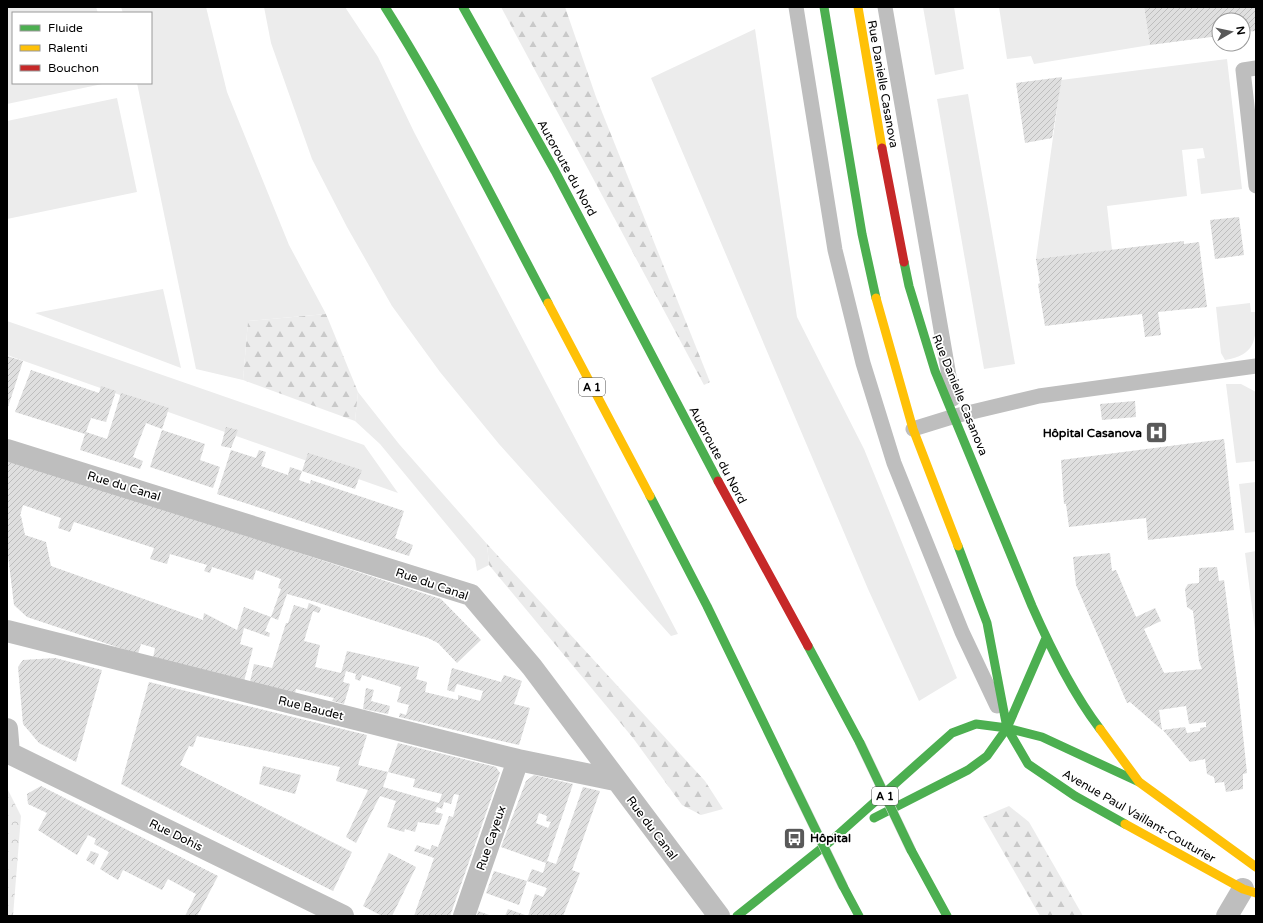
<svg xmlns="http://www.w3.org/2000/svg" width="1263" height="923" font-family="'Varela Round',sans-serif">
<defs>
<pattern id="forest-firs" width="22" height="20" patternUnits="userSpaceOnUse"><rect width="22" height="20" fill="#ececec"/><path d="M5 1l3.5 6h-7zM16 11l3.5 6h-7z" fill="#c9c9c9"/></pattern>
<pattern id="park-crowns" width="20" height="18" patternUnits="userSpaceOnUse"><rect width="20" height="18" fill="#ececec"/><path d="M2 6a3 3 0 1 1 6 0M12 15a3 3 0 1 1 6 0" fill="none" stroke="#c9c9c9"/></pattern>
<pattern id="building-hatch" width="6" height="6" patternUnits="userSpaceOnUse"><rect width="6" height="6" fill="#dfdfdf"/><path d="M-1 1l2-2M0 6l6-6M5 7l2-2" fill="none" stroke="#bebebe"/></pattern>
</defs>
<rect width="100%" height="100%" fill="#fff"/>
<path fill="#ececec" d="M7,7h89l2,6h-85v70h94l-100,21z
M121,7h85l21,85 62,153 37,69 -78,7 -5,59 -47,-11 -59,-286h14v-70h-28z
M264,7h81l33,50 36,75 264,502 -7,2 -172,-192 -59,-72 -48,-66 -45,-79 -35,-68 -41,-116z
M923,7h31l10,62 -29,6z
M999,7h145l6,38 -116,19 -3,-8 -24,3z
M755,29l42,288 67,132 93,229 -38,23 -51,-112 -217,-511z
M1227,59l15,130 -41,5 -4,-35 8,-1 -2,-10 -21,2 5,46 -80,10 5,44 -76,9 25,-179z
M968,94l47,270 -31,5 -47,-270z
M117,98l20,94 -130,27v-98z
M163,289l18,79 -146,-55z
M1250,303l1,9h5c0,26 1,43 -31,48l-4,-7 -5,-46z
M7,321l357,124 34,48 -391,-138z
M1226,384h15l15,8v69l-20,2z
M358,392l41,52 88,100 2,21 -12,6 -2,-12 -95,-115 -25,-23z
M1256,482v50l-11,1 -6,-49z
M1256,551v87l-11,-85z"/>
<path fill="url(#forest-firs)" d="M501,7h64l31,90 114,285 -6,3z
M326,314l32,78 -3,29 -112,-41 5,-59z
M487,544l218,237 18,28 -22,6 -19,-10 -49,-67 -144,-173z
M1009,806l20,16 54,94h-43l-57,-99z"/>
<path fill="url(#park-crowns)" d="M7,788l14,28 -8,100h-6z"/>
<path fill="url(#building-hatch)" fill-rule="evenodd" d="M1144,7h112v24l-13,1v-12h-24v16l-69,9z
M1062,77l-10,61 -27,5 -9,-60z
M1239,217l5,38 -29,4 -5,-39z
M1184,241v3l15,-2 8,65 -49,5 3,23 -16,2 -3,-23 -97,12 -7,-42 2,-1 -4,-24z
M7,356l16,5 -16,49z
M31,370l68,23 2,-7 15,5 -10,31 -15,-4 -5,14 21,7 14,-46 48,15 -7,21 -16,-6 -13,34 10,4 -3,8 -60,-19 5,-16 -70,-22z
M1135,401l1,16 -34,3 -2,-16z
M226,427l12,3 -7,18 -10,-2z
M162,430l43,14 -5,16 20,7 -7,21 -63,-21z
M1224,439l10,91 -86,10 -2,-22 -77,9 -3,-23h-2l-3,-44z
M231,450l25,8 3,-8 7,2 -5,14 27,9 2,-8 12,4 -3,9 11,4 1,-4 93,31 -9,27 18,7 -4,11 -192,-62z
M308,453l54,17 -7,19 -53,-18z
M7,458l434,141 40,41 -24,23 -19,-20 -10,-5 -112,-36 -29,-8 -9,26 -7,-3 10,-28 -3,-1 3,-9 -25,-9 -3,10 -41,-13 -2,6 -6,-2 3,-6 -37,-11 -3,10 -17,-5 4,-11 -80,-26 -4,10 -12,-4 3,-10 -38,-13 -3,11h1l4,19 21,7 5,24 152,54 1,-7 33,17 7,-23 27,10 -6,14 5,2 -1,4 -25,-9 -4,16 13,4 -9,33 -91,-23 2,-10 -14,-4 -3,10 -111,-37 -13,-12 -7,-58z
M1110,553l2,18 4,-1 20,47 19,-9 6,13 -17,8 20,44 38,-4 -3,-8 -6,-50 -6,-4 -2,-18 3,-5 11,-1v-15l18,-1 2,14 5,-1 14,108 9,85 -4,1v15l-17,3 -2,-10 -9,1 -1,-6 -7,-3 -2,-15 -15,3 -27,-32 22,-3 2,6 13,-2v-3l6,-1v-5l-17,2 -3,-18 -27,4 3,20 -32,-28 -3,1 -51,-118 -3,-28z
M309,603l12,5 -2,5 -6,-2 -9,30 16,4 -5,22 26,6 6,-22 72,16 -3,12 11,3 -2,10 33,8v-5l22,6 3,-10 -26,-7 -3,8 -7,-2 5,-22 49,14 3,-7 18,6 -8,23 16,4 -11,37 -120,-28 1,-4 6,2 3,-10 -12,-3 4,-15 -39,-12 -2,6 -5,-2 1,-5 -10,-3 -3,11 7,2 -6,20 -12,-3 2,-3 -38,-9 -1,4 -45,-11 4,-18 18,4 14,-45h2l6,-18 13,4z
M55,658l47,12 -26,92 -37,-19 -16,-19 -5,-57 5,-7z
M149,682l218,53 -9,30 30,7 -5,15 56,16 3,-9 -29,-7 2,-8 -27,-7 10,-29 98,24 4,6 -50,143h-36l20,-58 -20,-7 3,-6 13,5 2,-5 6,2 11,-31 4,1 6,-22 -5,-1 -3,10 -7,-2 -2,7 -5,-2 -2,5 8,2 -4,11 -21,-3 -3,10 -10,-3 -1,3 -17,-5 9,-26 -16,-5 -24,47 -10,-6 22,-47 -32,-9 4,-14 -143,-31 -4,11 -4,-1 -9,19 172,87 -19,39 -212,-107z
M366,688l8,2 -3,11 19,5 -2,8 -25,-5z
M263,766l38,9 -6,19 -36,-10z
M534,775l39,9 -26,77 9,3 27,-77 17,4 -28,79 8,3 -17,43h-35l7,-22 8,3 4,-9 -20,-7 5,-12 11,4 3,-10 -45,-16 25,-66zM539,813l8,3 -1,5 5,1 -3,6 -12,-5z
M41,786l177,90 -21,40h-12l11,-22 -28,-15 -6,11 -39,-20 -5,10 -18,-11 9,-17 -15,-8 2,-5 -8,-4 -11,20 -39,-25 9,-17 -19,-9 -1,-10z
M91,851l8,3 -5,11 -8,-5z
M389,853l27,14 -24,49h-10l-19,-10z
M494,871l33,10 -8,24 -33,-12z
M508,909l20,7h-23z
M478,911l14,5h-15z"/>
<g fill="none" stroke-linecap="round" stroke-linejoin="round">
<path stroke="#bebebe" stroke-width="15" d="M796,7l39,243 28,113 31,100 68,169 35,74
M885,7l68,392
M1256,68l-13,2 13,116
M913,429l42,-13 84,-20 217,-30"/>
<path stroke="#bebebe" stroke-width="22" d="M7,450l464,145 61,72 187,249
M7,631l511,129 97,20
M7,729l2,24 334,163
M464,916l54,-156
M1227,916l16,-27"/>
<path stroke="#4caf50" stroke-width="9" d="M385,7c60,95 110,196 163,296
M463,7l92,164 163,310
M824,7l38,227 14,64
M904,262l5,24 26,85 97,235c19,43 40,86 68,123
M650,496l57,110 81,167
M958,546l29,77 20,105 21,36 47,32 50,28
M808,646l52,97
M874,818l94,-48 19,-14 20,-28 39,-90
M911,850l36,66
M843,886l16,30
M737,916l95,-76 120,-107 24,-9 31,4 35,9 97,45"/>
<path stroke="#ffc107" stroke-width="9" d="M858,7l24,141
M876,298l37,131 45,117
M548,303l102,193
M1100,729l39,53 117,85
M1125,824l118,65 13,4"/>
<path stroke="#c62828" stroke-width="9" d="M882,148l22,114
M718,481l90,165"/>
<defs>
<path id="fast-bridge" d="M860,743l51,107
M788,773l55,113"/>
</defs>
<use href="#fast-bridge" stroke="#dbdbdb" stroke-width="10" stroke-linecap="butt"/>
<use href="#fast-bridge" stroke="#4caf50" stroke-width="9"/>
</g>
<defs>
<symbol id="hospital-square" viewBox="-11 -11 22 22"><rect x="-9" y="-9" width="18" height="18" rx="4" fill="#595959" stroke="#fff"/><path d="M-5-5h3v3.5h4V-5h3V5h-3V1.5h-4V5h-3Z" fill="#fff"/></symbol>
<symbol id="bus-square" viewBox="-11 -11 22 22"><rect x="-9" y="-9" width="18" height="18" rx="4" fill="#595959" stroke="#fff"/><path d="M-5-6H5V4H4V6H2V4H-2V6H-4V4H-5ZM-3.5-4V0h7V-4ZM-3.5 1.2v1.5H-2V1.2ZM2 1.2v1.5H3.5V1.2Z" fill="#fff"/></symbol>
</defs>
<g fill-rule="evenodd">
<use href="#hospital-square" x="1144" y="420" width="25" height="25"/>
<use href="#bus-square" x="782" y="826" width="25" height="25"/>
</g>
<g text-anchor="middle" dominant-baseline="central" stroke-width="3.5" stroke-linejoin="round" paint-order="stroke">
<g fill="#fff" stroke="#4c4c4c" stroke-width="1">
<rect x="579" y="378" width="26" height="18" rx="3"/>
<rect x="872" y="787" width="26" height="18" rx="3"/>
</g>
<g font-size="11" font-weight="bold" fill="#000">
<text x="592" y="387">A 1</text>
<text x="885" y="796">A 1</text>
</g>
<g font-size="12" fill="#000" stroke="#fff">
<text transform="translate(883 84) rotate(80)">Rue Danielle Casanova</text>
<text transform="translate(567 168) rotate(61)">Autoroute du Nord</text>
<text transform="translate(960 395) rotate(68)">Rue Danielle Casanova</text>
<text transform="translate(718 455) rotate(62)">Autoroute du Nord</text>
<text transform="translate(124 486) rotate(17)">Rue du Canal</text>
<text transform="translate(432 584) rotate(19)">Rue du Canal</text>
<text transform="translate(311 708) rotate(14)">Rue Baudet</text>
<text transform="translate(1139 816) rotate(30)">Avenue Paul Vaillant-Couturier</text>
<text transform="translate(652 828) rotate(53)">Rue du Canal</text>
<text transform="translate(176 835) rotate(26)">Rue Dohis</text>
<text transform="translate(491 838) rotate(-71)">Rue Cayeux</text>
</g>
<g font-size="12" font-weight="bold" fill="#000" stroke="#fff" text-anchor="end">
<text x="1142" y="433">Hôpital Casanova</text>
<text x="810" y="838" text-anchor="start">Hôpital</text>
</g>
</g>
<rect width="1263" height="923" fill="none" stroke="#000000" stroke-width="16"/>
<rect x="12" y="12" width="140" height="72" fill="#ffffff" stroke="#999999"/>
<rect x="20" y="25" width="20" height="6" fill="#4caf50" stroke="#999999"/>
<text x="48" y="32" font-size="12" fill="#000000">Fluide</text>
<rect x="20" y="45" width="20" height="6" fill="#ffc107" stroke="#999999"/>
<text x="48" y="52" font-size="12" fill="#000000">Ralenti</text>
<rect x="20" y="65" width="20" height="6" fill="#c62828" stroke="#999999"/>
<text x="48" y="72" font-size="12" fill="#000000">Bouchon</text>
<g transform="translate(1231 32) rotate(81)"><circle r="19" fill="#ffffff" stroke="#999999"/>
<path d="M0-3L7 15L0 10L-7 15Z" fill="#595959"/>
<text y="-6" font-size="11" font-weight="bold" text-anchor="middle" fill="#000000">N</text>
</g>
</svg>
